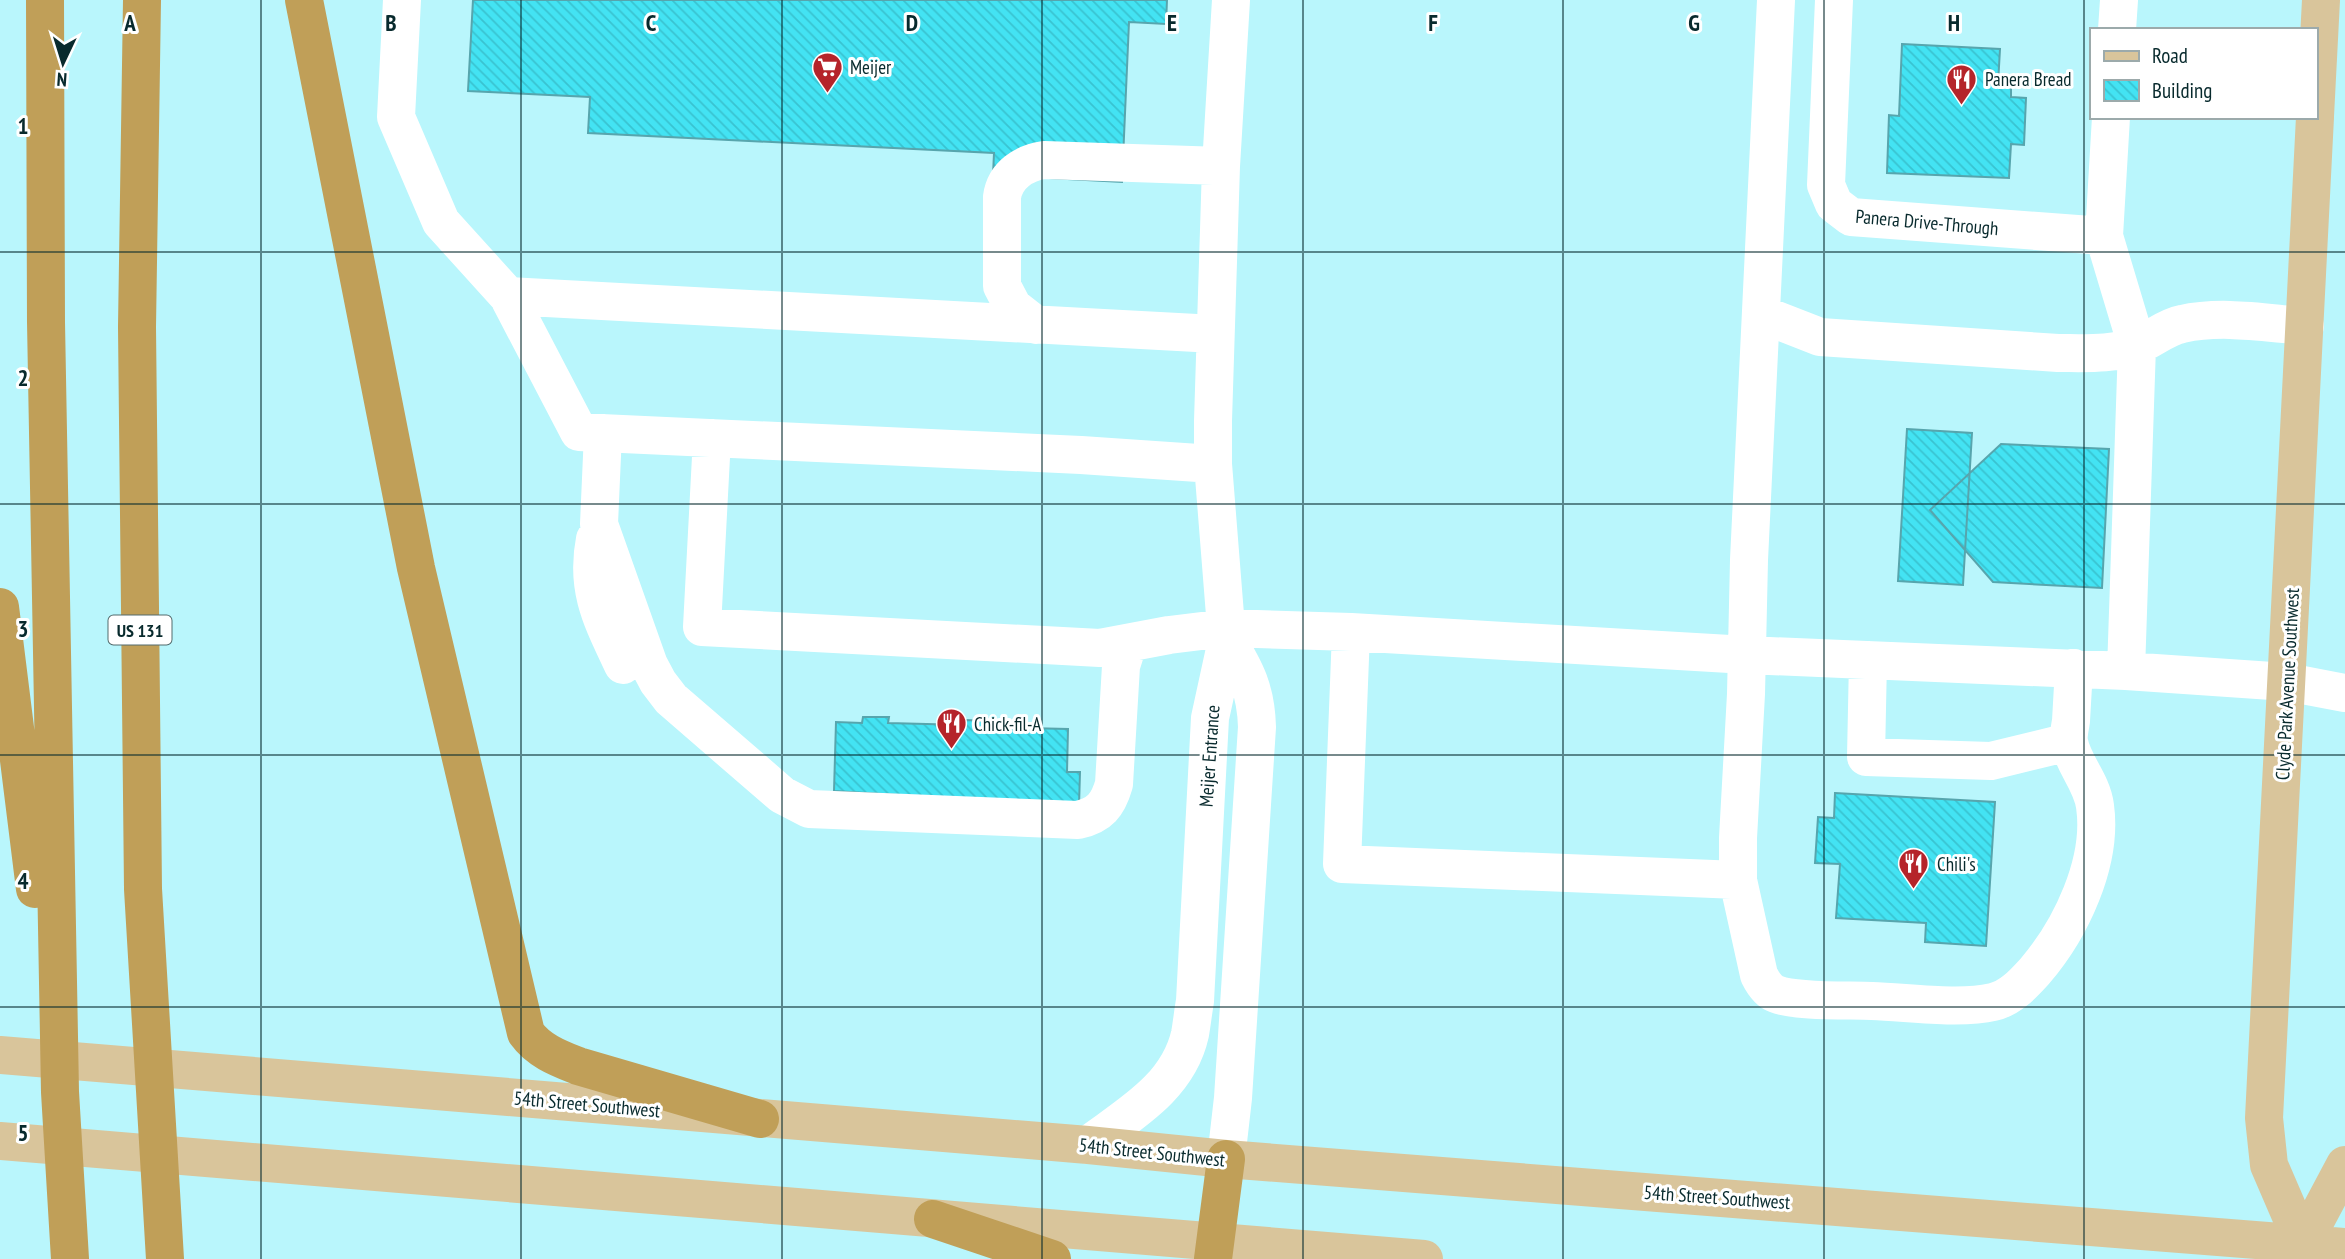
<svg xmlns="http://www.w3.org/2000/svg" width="2345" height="1259" font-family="'PT Sans Narrow',sans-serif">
<defs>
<pattern id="building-back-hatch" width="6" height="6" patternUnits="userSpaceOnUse" patternTransform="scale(1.75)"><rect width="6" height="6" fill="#43e3f3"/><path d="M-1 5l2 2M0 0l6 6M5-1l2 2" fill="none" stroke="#39c3d1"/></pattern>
</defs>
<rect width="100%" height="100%" fill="#b9f6fc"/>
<path fill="url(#building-back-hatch)" stroke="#57a5ad" stroke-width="2" d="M473,0h694l-1,24 -37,-2 -7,160 -129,-7 1,-22 -406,-20 2,-36 -122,-6z
M1902,44l98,5 -2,35 13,1v12l15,1 -2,47 -13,-1 -2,34 -122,-5 2,-58 10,1z
M1907,429l65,4 -9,152 -65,-4z
M2001,444l108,5 -7,139 -109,-6 -63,-72z
M863,717h26l-1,6 77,2v-5l27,1v6l76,2 -1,43h13l-1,34 -245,-15 2,-69 26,1z
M1835,793l160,9 -9,144 -61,-4 1,-19 -90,-5 4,-54 -25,-1 3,-46 16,1z"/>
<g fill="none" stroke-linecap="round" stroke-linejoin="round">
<path stroke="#fff" stroke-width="38" d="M402,0l-6,117 45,105 67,74 71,136 502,23 132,9
M1776,0l-27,560 -3,134 -8,144v42l21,95c4,8 9,16 17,19 20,8 72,6 96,7 35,1 87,9 121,1 18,-4 31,-19 42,-31 36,-42 68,-109 60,-165 -3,-24 -22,-42 -26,-64 -1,-6 1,-15 2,-21 1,-18 2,-36 3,-53
M1834,0l-8,185 8,19 17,13 253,19
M2117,30l2,-30
M2111,117l-7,119 33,110 -11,325
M508,296l707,38
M1761,314l59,23 238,16c26,0 57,2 80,-8 15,-6 28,-18 44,-21 40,-9 83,-1 123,2
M1036,325l-23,-18 -11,-21v-89c3,-22 22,-34 42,-37l177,6
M603,433l-4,91 50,141 9,17 13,17 111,96 27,14 269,11c22,-5 30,-15 36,-36l7,-118 5,-16 5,-8
M712,438l-10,189 398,21 69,-13 57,-7 125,4 396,23 379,16 161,11 58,11
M595,539c-10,51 7,81 28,126
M1351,632l-9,232 396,16
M1868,660l-2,97 125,4 78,-19
M1088,1145c40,-30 90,-57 102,-111 2,-11 3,-22 5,-33l15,-283 17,-78 -14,-176v-43l8,-255 10,-166
M1226,1159l7,-61 24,-371c-1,-37 -11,-56 -30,-87"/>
<path stroke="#d9c59b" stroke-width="38" d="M2315,116l6,-116
M0,1055l1088,90 138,14 1119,88
M0,1141l1424,118
M2303,1244l42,-79
M2303,1259v-15l-34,-79 -5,-47 51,-1001"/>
<path stroke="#c09f58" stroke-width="38" d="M45,0l1,322 14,770 10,167
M142,0l-5,327 6,562 22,370
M304,0l112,568 110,465c13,18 32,25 52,33l182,53
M0,607l35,282
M933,1219l119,40
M1213,1259l13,-100"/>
</g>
<path fill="none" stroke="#082a2d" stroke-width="2" stroke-opacity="0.55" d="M261,0v1259M521,0v1259M782,0v1259M1042,0v1259M1303,0v1259M1563,0v1259M1824,0v1259M2084,0v1259M0,252h2345M0,504h2345M0,755h2345M0,1007h2345"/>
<defs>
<symbol id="supermarket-pin" viewBox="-11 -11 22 30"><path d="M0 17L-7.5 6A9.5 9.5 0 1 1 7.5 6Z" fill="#b5242a" stroke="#fff"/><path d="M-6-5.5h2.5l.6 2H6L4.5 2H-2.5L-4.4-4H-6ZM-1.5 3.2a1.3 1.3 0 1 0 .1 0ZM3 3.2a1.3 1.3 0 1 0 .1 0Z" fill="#fff"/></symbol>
<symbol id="restaurant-pin" viewBox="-11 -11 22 30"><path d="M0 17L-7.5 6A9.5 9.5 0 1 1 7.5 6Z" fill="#b5242a" stroke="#fff"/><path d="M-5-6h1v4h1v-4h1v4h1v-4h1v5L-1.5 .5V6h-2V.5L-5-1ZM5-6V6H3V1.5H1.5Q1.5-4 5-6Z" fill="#fff"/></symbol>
</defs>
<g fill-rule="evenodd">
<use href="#supermarket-pin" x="810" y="50" width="35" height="47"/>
<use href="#restaurant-pin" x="1944" y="62" width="35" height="47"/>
<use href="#restaurant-pin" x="934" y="706" width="35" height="47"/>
<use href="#restaurant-pin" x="1896" y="846" width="35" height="47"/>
</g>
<g text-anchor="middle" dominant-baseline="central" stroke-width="6" stroke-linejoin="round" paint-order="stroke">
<rect fill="#fff" stroke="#526a6c" stroke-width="2" x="108.5" y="615.5" width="63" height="29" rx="5"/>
<g font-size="18" font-weight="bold" fill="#082a2d">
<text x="140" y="630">US 131</text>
</g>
<g font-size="19" fill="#082a2d" stroke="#fff" text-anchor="start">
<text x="850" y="67">Meijer</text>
<text x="1985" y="79">Panera Bread</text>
<text x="974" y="724">Chick-fil-A</text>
<text x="1937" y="864">Chili's</text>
</g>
<g font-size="19" fill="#082a2d" stroke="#fff">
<text transform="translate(1927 222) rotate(5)">Panera Drive-Through</text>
<text transform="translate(2287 684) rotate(-87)">Clyde Park Avenue Southwest</text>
<text transform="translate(1209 756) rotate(-86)">Meijer Entrance</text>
<text transform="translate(587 1104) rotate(5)">54th Street Southwest</text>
<text transform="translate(1152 1152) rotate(6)">54th Street Southwest</text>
<text transform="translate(1717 1197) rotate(4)">54th Street Southwest</text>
</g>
</g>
<g font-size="23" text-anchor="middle" font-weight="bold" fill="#082a2d" stroke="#fff" stroke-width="6" stroke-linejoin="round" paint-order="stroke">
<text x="130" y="31">A</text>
<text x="391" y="31">B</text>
<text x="651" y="31">C</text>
<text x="912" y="31">D</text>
<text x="1172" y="31">E</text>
<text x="1433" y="31">F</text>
<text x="1694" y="31">G</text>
<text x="1954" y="31">H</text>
<text x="23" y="134">1</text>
<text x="23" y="386">2</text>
<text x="23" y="637">3</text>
<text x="23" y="889">4</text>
<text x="23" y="1141">5</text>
</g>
<rect x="2090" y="28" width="228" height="91" fill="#ffffff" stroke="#9caaab" stroke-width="2"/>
<rect x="2104" y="51" width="35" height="10" fill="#d9c59b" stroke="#9caaab" stroke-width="2"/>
<text x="2152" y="63" font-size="21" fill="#082a2d">Road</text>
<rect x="2104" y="80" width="35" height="21" fill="url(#building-back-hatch)" stroke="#9caaab" stroke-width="2"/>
<text x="2152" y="98" font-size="21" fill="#082a2d">Building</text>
<g transform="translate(63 63) rotate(184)" stroke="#ffffff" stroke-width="5" paint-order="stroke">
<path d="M0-5L12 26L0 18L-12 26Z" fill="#082a2d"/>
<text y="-10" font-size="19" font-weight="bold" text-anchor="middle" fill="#082a2d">N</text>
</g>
</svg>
